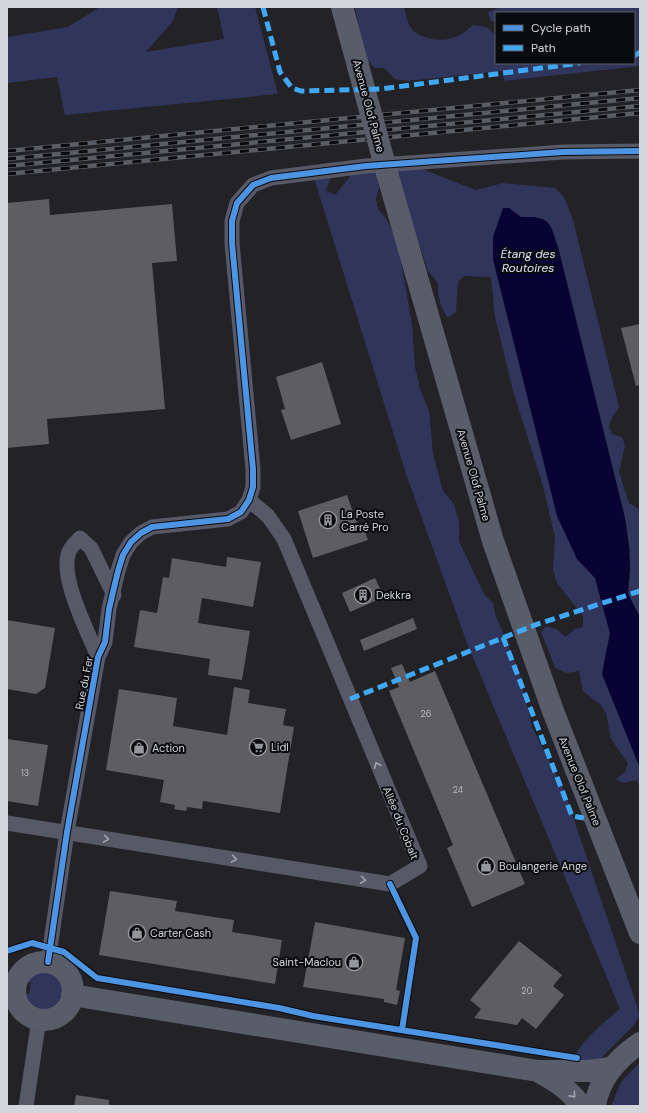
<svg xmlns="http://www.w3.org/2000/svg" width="647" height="1113" font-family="'DM Sans',sans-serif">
<rect width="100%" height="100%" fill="#222227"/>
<path fill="#30365b" d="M100,7h78l-5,14 -27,31 78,-13 -7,-32h38l23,87 -213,21 -8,-38 -50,6v-46l61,-10z
M355,7h49c2,6 3,16 7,21 10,13 36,15 49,7 5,-2 9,-7 13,-10l13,2 10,8v28h138v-50h-138v8h-5l-3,-9 13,-5h139v59l-136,15 -2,-10 -95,10 -12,-2 -11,-11h-10l-10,-12z
M414,166l62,24 27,-7 52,5 9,9 9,23 46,187 -7,11 -3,9 3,7 10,3 3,8 -6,27 10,31 11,7v107l-12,-23 2,-27 -1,-21 -4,-28 -67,-271c-8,-25 -8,-31 -37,-30l-12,-9 -16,51 15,60 69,240 18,19 15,55 -8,41 38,94v22l-3,-10 -15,3 -6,-4 9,-7 3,-9 -17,-24 -5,-26 -6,-9 -17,-13 -4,-20 -12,2 -12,-5 -14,-36 5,-6 12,4 7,7 10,-8 8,-2v-11l-26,-33 -4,-13 2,-33 -12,-51 -30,-95 -18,-74 -4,-40 -26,-1 -7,5 -2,31 -8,6c-7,-10 -11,-22 -10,-35l-10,-12 -34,-103z
M376,170l3,18 -3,11 2,10 9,11 11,23 14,82 3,42 5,22 9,22 4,43 10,37 11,13 5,18v19l25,53 9,9 2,11 24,57 13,56 32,63 76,225 -6,10 -43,43 -21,-5c12,-22 30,-38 50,-54l-153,-366 -61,-169 -92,-296 18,-3 -6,15 9,5 18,-22z
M40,970c8,0 14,1 19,8 19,25 -25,51 -37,15l7,1 2,-12 -6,-1 9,-9z
M640,1062v44h-29l10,-24z"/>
<path fill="#090333" d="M503,208h6l12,9c29,-1 29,5 37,30l67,271 4,28 1,21 -2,27 12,23v151l-38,-94 8,-41 -15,-55 -18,-19 -20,-43 -64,-257v-22z"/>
<path fill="#5d5d62" d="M49,199l1,16 122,-11 5,57 -25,2 13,146 -118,10 2,25 -42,4v-245z
M640,324v61l-4,1 -15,-58z
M322,362l19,62 -50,16 -10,-30 4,-1 -9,-32z
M347,495l12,34 5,-1 4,12 -55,18 -15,-47z
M227,557l34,5 -8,45 -51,-9 -4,25 52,8 -8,49 -34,-5 2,-16 -76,-12 6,-37 17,3 6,-36 6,1 3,-20 54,9z
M375,578l9,19 -34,15 -8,-19z
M413,618l4,11 -53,22 -4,-11z
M7,620l48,8 -10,60 -9,6 -29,-5z
M402,664l8,18 25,-11 90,213 -53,23 -25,-59 6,-3 -64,-154 10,-4 -8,-19z
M234,687l16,3 -2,13 38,6 -3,16 11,2 -14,86 -77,-12 -1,8 -15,-2 -1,4 -12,-2 1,-4 -15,-3 4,-22 -58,-10 13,-81 58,9 -4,28 54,9z
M7,739l41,6 -10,61 -31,-5z
M110,891l67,10 -2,10 59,9 -2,12 50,8 -7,44 -176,-29z
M315,922l90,16 -9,52 4,1 -3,14 -13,-3v-3l-81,-12z
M519,941l43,34 -9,11 11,9 -28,34 -14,-11 -5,7 -43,-7 7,-9 -11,-9z
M76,1095l33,5v6h-35z"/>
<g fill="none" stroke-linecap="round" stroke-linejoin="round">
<path stroke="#585967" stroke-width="15" d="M98,657c-10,-25 -37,-77 -30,-102 1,-7 8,-13 12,-17l11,10 23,47
M7,823l383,61 30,-18 -136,-327 -16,-23 -19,-16
M48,962l19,-130 31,-175 7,-15 4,-33 9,-38 5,-16 8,-13 10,-9 11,-6 76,-8 13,-7 8,-12 4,-13v-18l-21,-226v-22l5,-18 16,-18 18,-7 95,-12 197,-14 77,-1
M26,1106l13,-87"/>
<path stroke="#595d6a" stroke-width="22" d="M342,7l16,59
M387,173l106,368 60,170 87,222
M15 991a29 29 0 1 1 58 0a29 29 0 1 1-58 0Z
M72,995l466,76h51l22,-3
M539,1072c18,10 31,18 42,34
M595,1106c4,-28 23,-48 45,-63"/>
<defs>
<path id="rail" d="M7,151l633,-61
M7,159l633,-61
M7,166l633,-60
M7,174l633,-61"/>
</defs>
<use href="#rail" stroke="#5b5d65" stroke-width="4.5"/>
<use href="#rail" stroke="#0a0b0f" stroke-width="3" stroke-dasharray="9" stroke-linecap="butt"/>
<path stroke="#595d6a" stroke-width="22" d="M358,66l29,107"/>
<path stroke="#3fa9f5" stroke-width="5" stroke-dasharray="10 5" stroke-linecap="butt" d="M263,7l17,65 12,16 9,3 80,-2 199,-26
M634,56l6,-4
M503,637l69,179 12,2
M350,699l185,-74 105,-34"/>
<defs>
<path id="cycleway" d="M390,884l26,54 -14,92
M7,951l25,-8 32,9 33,26 182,30 34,8 264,42
M48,962l19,-130 31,-175 7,-15 4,-33 9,-38 5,-16 8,-13 10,-9 11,-6 76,-8 13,-7 8,-12 4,-13v-18l-21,-226v-22l5,-18 16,-18 18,-7 95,-12 197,-14 77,-1"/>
</defs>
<use href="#cycleway" stroke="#0a0b0f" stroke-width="8"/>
<use href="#cycleway" stroke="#4d94e3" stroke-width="6"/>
</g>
<defs><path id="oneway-chevron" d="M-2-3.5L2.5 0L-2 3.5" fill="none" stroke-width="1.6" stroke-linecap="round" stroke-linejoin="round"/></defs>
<g stroke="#a3a4ad">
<use href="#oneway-chevron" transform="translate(377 765) rotate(-113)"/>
<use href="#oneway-chevron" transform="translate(106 839) rotate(9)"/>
<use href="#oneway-chevron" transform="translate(234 859) rotate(9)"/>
<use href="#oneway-chevron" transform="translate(363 880) rotate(9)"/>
</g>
<use stroke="#a3a6ae" href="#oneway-chevron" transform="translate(573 1095) rotate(49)"/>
<defs>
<symbol id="building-ring" viewBox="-11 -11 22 22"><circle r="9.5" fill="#0a0b0f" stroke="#96979d" stroke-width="1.5"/><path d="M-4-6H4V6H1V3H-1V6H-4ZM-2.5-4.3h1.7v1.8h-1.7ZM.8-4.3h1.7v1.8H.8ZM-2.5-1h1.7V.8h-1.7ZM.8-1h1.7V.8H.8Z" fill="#96979d"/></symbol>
<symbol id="supermarket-ring" viewBox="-11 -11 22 22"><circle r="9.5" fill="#0a0b0f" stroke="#96979d" stroke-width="1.5"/><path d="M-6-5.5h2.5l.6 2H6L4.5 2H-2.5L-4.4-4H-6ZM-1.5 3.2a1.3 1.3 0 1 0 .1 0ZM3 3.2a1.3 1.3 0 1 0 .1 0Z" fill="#96979d"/></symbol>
<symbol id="shop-ring" viewBox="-11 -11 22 22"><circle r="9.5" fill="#0a0b0f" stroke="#96979d" stroke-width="1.5"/><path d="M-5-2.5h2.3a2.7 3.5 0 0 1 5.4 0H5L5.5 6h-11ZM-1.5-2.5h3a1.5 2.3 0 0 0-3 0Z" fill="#96979d"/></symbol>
</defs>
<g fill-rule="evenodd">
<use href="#building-ring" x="318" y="510" width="20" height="20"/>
<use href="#building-ring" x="353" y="585" width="20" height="20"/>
<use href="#supermarket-ring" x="248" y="737" width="20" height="20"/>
<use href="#shop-ring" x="129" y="738" width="20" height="20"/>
<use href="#shop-ring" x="476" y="856" width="20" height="20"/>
<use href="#shop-ring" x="127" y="923" width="20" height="20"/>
<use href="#shop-ring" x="344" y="952" width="20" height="20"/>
</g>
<g text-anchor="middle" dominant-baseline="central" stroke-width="4" stroke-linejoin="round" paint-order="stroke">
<g font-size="9" fill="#b7b8be">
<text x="426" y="714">26</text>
<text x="25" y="773">13</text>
<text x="458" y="790">24</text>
<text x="527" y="991">20</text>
</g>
<g font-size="11" fill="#d5d6dc" stroke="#0a0b0f">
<text transform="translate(369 106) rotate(75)">Avenue Olof Palme</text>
<text transform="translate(474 475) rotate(74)">Avenue Olof Palme</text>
<text transform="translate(84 683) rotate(-79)">Rue du Fer</text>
<text transform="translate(580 781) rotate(68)">Avenue Olof Palme</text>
<text transform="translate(401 823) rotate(68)">Allée du Cobalt</text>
</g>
<g font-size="11" fill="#d5d6dc" stroke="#0a0b0f" text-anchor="start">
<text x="341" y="514">La Poste<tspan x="341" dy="13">Carré Pro</tspan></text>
<text x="376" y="595">Dekkra</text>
<text x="271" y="747">Lidl</text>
<text x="152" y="748">Action</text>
<text x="499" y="866">Boulangerie Ange</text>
<text x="150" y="933">Carter Cash</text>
<text x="341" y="962" text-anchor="end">Saint-Maclou</text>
</g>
<g font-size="12" font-style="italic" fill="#dee2f6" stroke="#0a0b0f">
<text x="528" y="254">Étang des<tspan x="528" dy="14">Routoires</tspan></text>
</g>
</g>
<rect width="647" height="1113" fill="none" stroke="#d5d6dc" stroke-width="16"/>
<rect x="495" y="12" width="140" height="52" fill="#0a0b0f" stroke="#5b5c61"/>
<rect x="503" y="25" width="20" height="6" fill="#4d94e3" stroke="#5b5c61"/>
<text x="531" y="32" font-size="12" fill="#d5d6dc">Cycle path</text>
<rect x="503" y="45" width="20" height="6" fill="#3fa9f5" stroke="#5b5c61"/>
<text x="531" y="52" font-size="12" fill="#d5d6dc">Path</text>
</svg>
